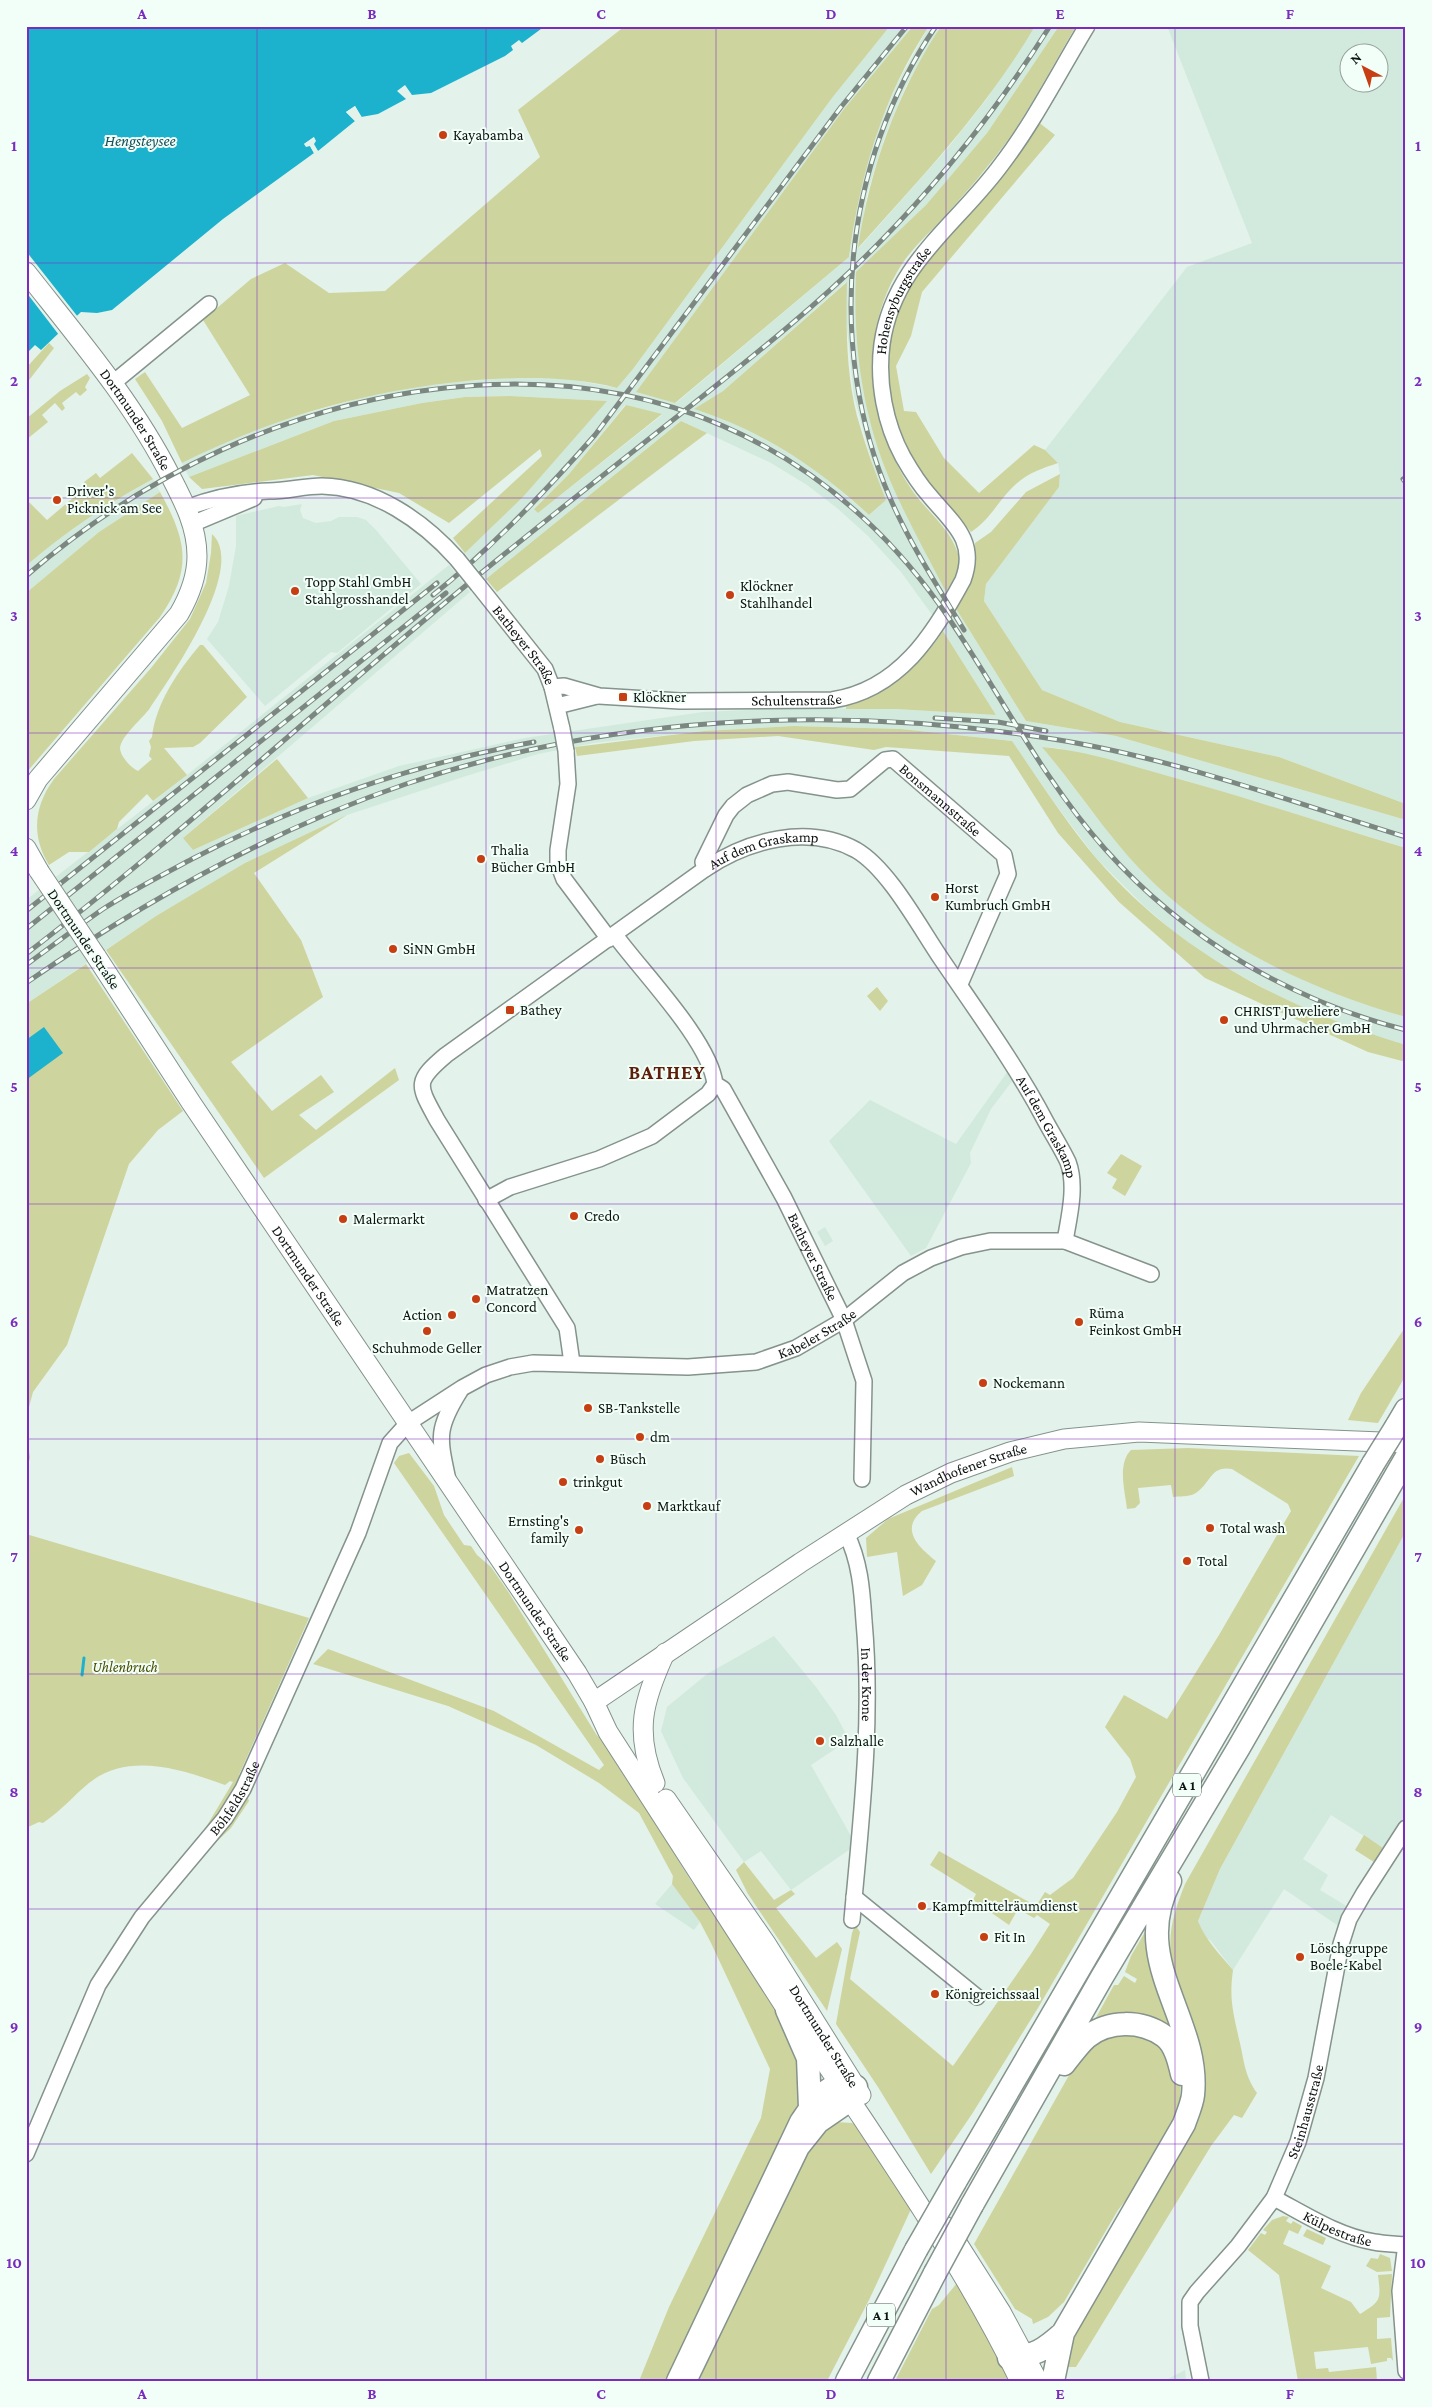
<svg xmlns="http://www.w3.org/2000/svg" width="1432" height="2407" font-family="'Crimson Pro',serif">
<rect width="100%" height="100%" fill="#e3f2ea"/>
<path fill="#d2eade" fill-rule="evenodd" d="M890,26h23l-69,83 -208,283 40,11 173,-146 10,-64 17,-60 22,-51 31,-56h12l-35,60 -21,50 -18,58 -8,54 88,-99 39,-49 49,-74h24l-72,107 -61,72 -70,68 13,143 16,52 61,124 -13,24 -32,-44 -33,-36 -31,-28 -30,-23 -36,-22 -90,-42 -195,158 -21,-26 58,-56 83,-96 -96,-5 -45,1 -43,6 -88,18 -145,56 -7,-14 40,-20 49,-20 101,-28 46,-10 90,-7h56l53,10 16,-19 199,-271zM846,282v37l8,77 19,70 13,34 -17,15 -54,-46 -41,-25 -47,-25 -32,-10 28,-18zM625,405l37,10 -124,98 -4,-5 35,-34z
M1167,26h239v778l-127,-47 -159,-35 -78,-32 -58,-89 2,-17 73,-97 1,-13 -2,-11 -13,-13 142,-183 65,-24zM1350,52h30v30h-30z
M153,479l7,13 -61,40 -73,61v-27l24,-21 39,-29z
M302,504l-2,6 3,8 13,5 15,-2 8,-4h18l9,3 10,10 45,54 -84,69 -6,-1 -66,54 -58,-67 11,-17 11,-36 7,-40v-30l43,-10 5,1z
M449,565l21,27 -286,245 9,13 115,-52 91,-32 126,-28 178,-26 89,-4 104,1 100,6 -53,-84 12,-24 71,114 90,15 290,84v28l-219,-67 -129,-33 -15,-1 51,67 43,52 53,47 31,22 44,26 74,34 67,22v28l-37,-11 -82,-33 -81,-45 -31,-23 -32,-28 -47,-47 -43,-57 -41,-60 -111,-12 -107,-3 -90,5 -110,12 -56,11 -72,22 -119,39 -101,48 -90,53 -130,88v-104l161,-125z
M1008,1071l5,9 -22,29 -21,44 1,10 -45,85 -15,8 -82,-115 41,-41 86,44z
M825,1227l8,14 -8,5 -8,-14z
M1404,1534l2,2v278l-23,34 -52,-33 -28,44 25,16 -8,15 28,17 -5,7 2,3 -5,10 -56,-38 -51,81 -22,-29 -7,-5 -6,-15 22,-52z
M774,1636l42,51 20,28 13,25 -38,25 45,80 -65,45 -30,-39 -17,11 -61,-84 -22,-47 6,-24 40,-33z
M672,1884l28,38 -6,8 -39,-26z
M1185,2370l1,11h-22z"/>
<path fill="#ced49e" d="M625,26h265l-58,72 -199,271 -16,19c-46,-12 -93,-11 -140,-8 -104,9 -202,36 -295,83l-20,-42 -27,-42 10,-7 37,56 68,-33 -47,-75 48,-41 34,-16 44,30 56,-2 155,-134 -22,-47z
M913,26h16c-46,70 -69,149 -80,231l-174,146 -39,-11 208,-283z
M941,26h94c-48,82 -114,152 -177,222 12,-80 38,-153 83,-222z
M1059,26h17c-22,37 -42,76 -66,111 -21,29 -44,56 -68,82 -16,17 -35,34 -46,55 -14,24 -22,55 -24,83 -3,45 16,99 42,136 14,19 37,37 44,61 4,13 -5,27 -12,38 -21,-41 -44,-81 -61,-124 -24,-62 -32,-129 -29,-196l70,-67 61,-72z
M1037,121l18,14 -133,157 -11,44 -15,30 8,45 12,1 28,46 35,35 55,-48 11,5 13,13c-15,5 -30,10 -42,21 -18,16 -24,34 -45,48l-50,-57 -24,-48 -11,-50 4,-46 21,-53z
M847,282c-1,44 -1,91 10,134 8,29 18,56 29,84l-17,15c-51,-47 -108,-85 -175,-106l29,-18z
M49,343l5,5 -28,36v-16z
M87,374l3,4 -5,9 2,3 -7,6 -4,-4 -14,11 3,5 -3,3 -7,-8 -13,12 6,7 -22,18v-21l34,-28z
M510,396l97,5 -84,96 -58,56 -12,-15 89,-82 -2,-7 -91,74 -50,-30 -86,-18 -111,14 -13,-12 145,-56 88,-18 43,-6z
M626,405l36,9 -124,99 -4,-4 35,-35z
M681,421l26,12 -210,159 -11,-13z
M132,453l21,26c-46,25 -88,53 -127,87v-67l21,21 40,-34 -3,-4 12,-9 4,5z
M1060,474l-1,13 -73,97 -2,17 58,89 78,32 159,35 127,47v16l-290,-84 -90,-15 -71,-114 18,-36 2,-28 16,-11 35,-40z
M160,492c27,49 33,77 0,125l-134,156v-180l73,-61z
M212,534c36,33 -42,144 -62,174 -7,10 -29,28 -30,40 0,8 11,20 18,23l14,-12 -3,-3 2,-9 -2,-6 3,-4c4,-34 26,-66 48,-92h3l44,52 -47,46 -7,4 -29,1 23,27 -34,26 -6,-7 -28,28 -2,7 -28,23h-20l-20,13c-18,-29 -15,-59 5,-86l97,-111 39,-49 16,-36 5,-30z
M943,631l53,84 -100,-6h-50v-4c42,-14 73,-37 97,-74z
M794,726l107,3 111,12c27,39 53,80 84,117 81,94 192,152 310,187v17l-38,-10 -163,-74 -86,-76 -61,-69 -49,-77 -123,-9 -12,3 -96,-14 -84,5 -117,15 -2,-9 129,-16z
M1042,747c40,3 80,16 119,27 82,22 163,50 245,74v169c-99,-28 -198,-75 -269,-151 -35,-38 -62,-80 -95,-119z
M277,759l31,39 -115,52 -10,-12z
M347,815l-93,58 47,67 22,57 -92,65 41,49 49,-36 13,17 -35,23 17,15 79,-62 4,12 -135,98 -158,-228 50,-34 89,-53z
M86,964l97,147 -25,19 -29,34 -62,181 -34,47 -4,15 -2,28 3,23 -4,13v-467z
M877,987l11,14 -8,10 -13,-15z
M1121,1154l21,12 -17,30 -13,-8 5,-9 -10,-6z
M1406,1326v49l-28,48 -30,-3 13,-27z
M1188,1448l171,8 -321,552 -66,106 -41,60 -53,-87 -42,-63 16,-91 3,-8 5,7 -10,47 103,87 78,-112 19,-30 -13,-9 -3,3 -16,-9 -9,16 -36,-25 3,-6 -46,-29 9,-14 97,55 9,-14 5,3 23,-17 44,-66 19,-35 -6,-18 -25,-32 19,-32 43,24 52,-84 72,-124 -3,-7 -56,-35c-23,-4 -21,16 -38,25 -6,3 -15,2 -21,3l-2,-12 -33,3 2,15 -5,5 -8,1c-2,-18 -10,-45 4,-59z
M409,1453l25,33 10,29 20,30 7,1 6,9 14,12 18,26 87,141 15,17 80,130 26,34 68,108 12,23 7,50 -129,285h-36l30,-74 92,-189 9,-49 -59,-126 -11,-21 -28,-38 1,-8 -34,-63 -40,-30 -63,-38 -88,-39 -135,-42 15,-15 166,62 105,59 5,-5 -210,-302 5,-7z
M1012,1467l2,9 -92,35c-23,19 -2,37 14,50l-14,24 -19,11 -6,-44 -30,5 -1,-19 22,-19z
M1406,1494v37l-186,338 -22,52c7,18 22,34 35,49 -4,28 0,42 6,69 5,20 5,36 18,54l-15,25 -8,-3 -23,31 -135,221h-13l4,-26 103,-180c70,-66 10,-133 1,-207 -3,-25 5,-47 14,-70z
M26,1534l283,84 -70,157 10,26 -18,27 -23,22 -5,-18 30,-50 -3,-1 -5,4c-42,-15 -96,-34 -136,-2 -17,14 -27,27 -46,40l-4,-1 -13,6z
M1364,1835l19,13 -9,14 -19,-12z
M744,1862l30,38 17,-10 4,4 -19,14 40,50 21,-16 5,7 -15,62 -79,-117 -12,-24z
M1149,1925v37l33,78 -89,-17 21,-38h4l6,-9 11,7 2,-4 -12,-7 6,-16z
M1123,2031l33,7 25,42 -1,19 -7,23 -32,59 -23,29 -54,92 -16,15 -15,7 -1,-5 -17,-10 -41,-65 94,-167 26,-31 17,-12z
M835,2122l17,1 7,4 53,80 -42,91 -43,83h-138l122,-240z
M1283,2216l6,1 -3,4 5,3 2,-3 9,5 -4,8 -9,-4 -6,14 48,22 -10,22 30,14 9,12c21,-13 21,-14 18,-39l14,-1 -2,43 -13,1v21l14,-1 2,23 -2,-3h-4v3l-16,3 -3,-17 -54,5 2,17 12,-1 1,4 47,-5 1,14h-79l-19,-106 -31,-25 13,-17 4,2 2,-3 -4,-2 9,-10z
M1307,2229l19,9 -3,7 -20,-9z
M1380,2254l10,4 2,13 -15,1 -11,-6 5,-8 7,1z
M957,2283c18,34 40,64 58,98h-120l37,-72 7,-4z"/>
<path fill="#1cb2ce" d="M26,26h519l-23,17 -3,-3 -8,6 2,4 -8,6 -74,37 -19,2 -7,-10 -8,6 9,8 -28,15 -17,3 -6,-11 -9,6 9,9 -37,30 -5,-7 1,-7 -10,7 6,2 4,7 -91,66 -111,91 -15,3 -16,-1 -40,38 -6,-5 -9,9z
M44,1027l19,26 -37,27v-40z"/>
<path fill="#e3f2ea" d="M355,106l8,13 -8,-5 -1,-5 -4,4 5,2 2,8 -11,-11z
M314,137l2,4 -2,3 5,9 -4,2 -5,-9 -4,1 -2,-3z
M26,251l52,66 -19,18 -33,-43z"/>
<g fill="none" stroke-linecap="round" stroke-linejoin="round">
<path stroke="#1cb2ce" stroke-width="3" d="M82,1675l2,-17"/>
<defs>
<g id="minor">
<path d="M113,383l96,-79"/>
<path d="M186,508c27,-10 55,-16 83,-17 18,0 35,-5 53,-5 53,1 101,35 135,73"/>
<path d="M192,524l62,-26"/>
<path id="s1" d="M478,585l67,84 7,18 10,42"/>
<path id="s2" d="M552,687l12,-1 35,10 81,5 152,-1c67,-10 102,-66 131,-120 15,-40 -12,-58 -34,-85 -10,-11 -18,-24 -26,-38 -18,-33 -26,-75 -21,-113 11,-80 75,-119 119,-179 33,-43 58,-93 86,-139"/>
<path d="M557,706l40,-10"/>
<path d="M566,751l2,33 -10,66v13l6,16 45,60"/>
<path id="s3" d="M705,869l-2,-7 23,-47 7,-9 14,-11 25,-11 16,-2 49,8 13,-1 35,-29 8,-1 111,96 4,19 -48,110"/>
<path id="s4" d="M615,935c27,37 95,106 100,149l8,5 61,109 60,122 20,61 -2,98"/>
<path d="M486,1200l24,-13 89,-28 53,-23 56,-42 7,-10"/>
<path id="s5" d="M572,1363l-5,-35 -130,-208c-19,-35 -23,-38 9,-65l259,-186c43,-29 103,-45 151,-19 33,19 64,78 86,110 36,53 74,105 104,162 7,13 16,27 22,40 9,24 1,55 -3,79"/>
<path d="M448,1480c-9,-42 -12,-51 12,-89"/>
<path id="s6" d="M846,1533c14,28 16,57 18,88 9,100 -3,200 -12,299"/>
<path d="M854,1897l123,100"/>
<path id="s7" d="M26,2154l72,-169 44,-68 83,-99 18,-29 115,-256 32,-90 18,-20 54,-35 24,-13 24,-8 23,-4 155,4 68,-5 40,-14 48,-28 59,-47 28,-15 30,-11 29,-6h75l86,33"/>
<path id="s8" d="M1274,2198c32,17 64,38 100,44 11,2 21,2 32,3"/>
<path d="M1406,2244l-6,47 6,80"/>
<path id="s9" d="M1201,2381l-11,-55v-24l7,-10 41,-46 36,-48 24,-56 18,-64 25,-134 8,-25 15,-26 42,-65"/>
</g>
<g id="major">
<path id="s10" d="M26,272c52,66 107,130 145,205 13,25 26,50 26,79 0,21 -7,39 -18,58l-141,165 -12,21"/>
<path d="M26,848l13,23"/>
<path id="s11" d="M96,956l96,148 385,569 17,29 14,30 179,278 16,19c74,113 158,230 217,352"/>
<path id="s12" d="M594,1702l206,-139 106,-68 45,-22 59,-21 54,-13 75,-7 267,11"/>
<path d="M655,1783c-21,-51 -12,-82 10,-130"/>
<path id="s13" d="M666,1799l101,146 94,150"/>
<path d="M947,2227l54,85 37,69"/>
</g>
<path id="highway" d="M1396,1427l10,-17
M787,2010l21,48 2,50
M1064,2064c7,-9 15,-20 23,-27 22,-17 54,-17 77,-1 11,8 15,25 18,38
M955,2182l418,-718
M972,2205l130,-228 136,-228 168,-291
M1009,2358c26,-2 35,-8 54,-25l121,-209c3,-9 8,-20 9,-29 8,-76 -65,-133 -23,-214
M678,2381l123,-259c9,-13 22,-35 40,-37 4,-1 11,1 15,2l-6,13 -32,22 -20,25 -113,234
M847,2381l69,-131
M879,2381l56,-108
M1053,2381l10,-48"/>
</defs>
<use href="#minor" stroke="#84938c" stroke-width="18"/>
<use href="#major" stroke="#84938c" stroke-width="21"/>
<use href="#highway" stroke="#84938c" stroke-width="25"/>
<use href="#minor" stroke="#fff" stroke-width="15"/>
<use href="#major" stroke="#fff" stroke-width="19"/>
<use href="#highway" stroke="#fff" stroke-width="22"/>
<defs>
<path id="rail" d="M936,26c-94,138 -111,320 -46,472 20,46 48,89 74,132
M1403,479l3,4
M26,576c118,-102 263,-171 419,-188 201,-22 375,51 494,216 57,81 100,171 166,245 80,90 185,151 301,181
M433,595c59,-47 112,-103 162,-160l246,-328 66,-81
M935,718l63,4 48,9
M26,911l411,-328
M26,929l420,-336
M26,954c155,-119 298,-252 449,-376 72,-59 145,-116 218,-174 63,-50 127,-101 184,-159 65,-66 123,-140 173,-219
M26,965c26,-19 51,-38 77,-56 28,-18 59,-34 89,-50 108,-56 222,-95 342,-117
M26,983c117,-81 244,-153 380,-199 202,-68 424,-79 634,-47 125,18 246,63 366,100"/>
</defs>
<use href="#rail" stroke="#7c8781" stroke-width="5"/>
<use href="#rail" stroke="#f2fff8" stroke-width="3" stroke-dasharray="9" stroke-linecap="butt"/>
<defs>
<path id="minor-bridge" d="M457,559l21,26
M562,729l4,22"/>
<path id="major-bridge" d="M39,871l57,85"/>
<path id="highway-bridge" d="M1373,1464l23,-37
M916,2250l39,-68
M935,2273l37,-68"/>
</defs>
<use href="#minor-bridge" stroke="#84938c" stroke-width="18" stroke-linecap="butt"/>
<use href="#major-bridge" stroke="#84938c" stroke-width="21" stroke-linecap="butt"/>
<use href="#highway-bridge" stroke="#84938c" stroke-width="25" stroke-linecap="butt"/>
<use href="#minor-bridge" stroke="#fff" stroke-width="15"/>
<use href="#major-bridge" stroke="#fff" stroke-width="19"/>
<use href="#highway-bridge" stroke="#fff" stroke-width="22"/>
</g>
<path fill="none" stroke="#7b2cbf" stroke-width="1" stroke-opacity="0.55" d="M257,26v2355M486,26v2355M716,26v2355M946,26v2355M1175,26v2355M26,263h1380M26,498h1380M26,733h1380M26,968h1380M26,1204h1380M26,1439h1380M26,1674h1380M26,1909h1380M26,2144h1380"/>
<g fill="#c73e12" stroke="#f2fff8" stroke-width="2">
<circle cx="443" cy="135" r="5"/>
<circle cx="57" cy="500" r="5"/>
<circle cx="295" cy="591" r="5"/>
<circle cx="730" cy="595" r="5"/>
<rect x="618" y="692" width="10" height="10" rx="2.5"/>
<circle cx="481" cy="859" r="5"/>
<circle cx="935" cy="897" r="5"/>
<circle cx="393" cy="949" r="5"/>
<rect x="505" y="1005" width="10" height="10" rx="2.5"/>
<circle cx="1224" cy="1020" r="5"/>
<circle cx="574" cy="1216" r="5"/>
<circle cx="343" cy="1219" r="5"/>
<circle cx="476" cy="1299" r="5"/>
<circle cx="452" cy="1315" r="5"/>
<circle cx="1079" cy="1322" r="5"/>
<circle cx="427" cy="1331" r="5"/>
<circle cx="983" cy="1383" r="5"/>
<circle cx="588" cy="1408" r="5"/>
<circle cx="640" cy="1437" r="5"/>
<circle cx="600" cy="1459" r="5"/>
<circle cx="563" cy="1482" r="5"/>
<circle cx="647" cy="1506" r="5"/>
<circle cx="1210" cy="1528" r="5"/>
<circle cx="579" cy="1530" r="5"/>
<circle cx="1187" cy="1561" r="5"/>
<circle cx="820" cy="1741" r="5"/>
<circle cx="922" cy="1906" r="5"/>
<circle cx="984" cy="1937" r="5"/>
<circle cx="1300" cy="1957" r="5"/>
<circle cx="935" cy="1994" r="5"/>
</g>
<g text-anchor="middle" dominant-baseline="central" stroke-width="4" stroke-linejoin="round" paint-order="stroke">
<g fill="#f2fff8" stroke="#525a56" stroke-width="1">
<rect x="1173" y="1773.5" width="28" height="23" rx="4"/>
<rect x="867" y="2303.5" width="28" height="23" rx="4"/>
</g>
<g font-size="14" font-weight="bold" fill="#0d1310">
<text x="1187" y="1785">A 1</text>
<text x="881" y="2315">A 1</text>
</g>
<g font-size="15" fill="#0d1310" stroke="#f2fff8" text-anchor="start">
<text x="453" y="135">Kayabamba</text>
<text x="67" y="491">Driver's<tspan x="67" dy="17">Picknick am See</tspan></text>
<text x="305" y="582">Topp Stahl GmbH<tspan x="305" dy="17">Stahlgrosshandel</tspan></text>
<text x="740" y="586">Klöckner<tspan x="740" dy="17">Stahlhandel</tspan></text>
<text x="633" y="697">Klöckner</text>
<text x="491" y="850">Thalia<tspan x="491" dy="17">Bücher GmbH</tspan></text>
<text x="945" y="888">Horst<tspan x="945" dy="17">Kumbruch GmbH</tspan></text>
<text x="403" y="949">SiNN GmbH</text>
<text x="520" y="1010">Bathey</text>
<text x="1234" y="1011">CHRIST Juweliere<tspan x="1234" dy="17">und Uhrmacher GmbH</tspan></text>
<text x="584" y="1216">Credo</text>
<text x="353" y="1219">Malermarkt</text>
<text x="486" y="1290">Matratzen<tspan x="486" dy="17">Concord</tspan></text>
<text x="1089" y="1313">Rüma<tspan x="1089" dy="17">Feinkost GmbH</tspan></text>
<text x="442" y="1315" text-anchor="end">Action</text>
<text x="427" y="1348" text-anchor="middle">Schuhmode Geller</text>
<text x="993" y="1383">Nockemann</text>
<text x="598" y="1408">SB-Tankstelle</text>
<text x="650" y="1437">dm</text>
<text x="610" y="1459">Büsch</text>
<text x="573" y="1482">trinkgut</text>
<text x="657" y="1506">Marktkauf</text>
<text x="569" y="1521" text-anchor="end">Ernsting's<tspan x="569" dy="17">family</tspan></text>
<text x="1220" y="1528">Total wash</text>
<text x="1197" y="1561">Total</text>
<text x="830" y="1741">Salzhalle</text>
<text x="932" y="1906">Kampfmittelräumdienst</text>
<text x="994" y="1937">Fit In</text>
<text x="1310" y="1948">Löschgruppe<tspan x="1310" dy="17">Boele-Kabel</tspan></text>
<text x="945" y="1994">Königreichssaal</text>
</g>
<g font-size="15" fill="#0d1310" stroke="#f2fff8">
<text stroke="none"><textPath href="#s2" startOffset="776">Hohensyburgstraße</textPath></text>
<text stroke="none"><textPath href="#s10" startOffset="184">Dortmunder Straße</textPath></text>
<text stroke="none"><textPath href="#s1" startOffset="76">Batheyer Straße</textPath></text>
<text stroke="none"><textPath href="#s2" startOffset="246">Schultenstraße</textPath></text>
<text stroke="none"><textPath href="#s3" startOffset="311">Bonsmannstraße</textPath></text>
<text stroke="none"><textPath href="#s5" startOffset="740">Auf dem Graskamp</textPath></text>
<text transform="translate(84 939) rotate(56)">Dortmunder Straße</text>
<text stroke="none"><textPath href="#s5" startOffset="1175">Auf dem Graskamp</textPath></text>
<text stroke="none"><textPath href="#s4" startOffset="381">Batheyer Straße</textPath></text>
<text stroke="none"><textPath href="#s11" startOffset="384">Dortmunder Straße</textPath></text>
<text stroke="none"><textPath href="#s7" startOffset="1262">Kabeler Straße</textPath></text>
<text stroke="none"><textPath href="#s12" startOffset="442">Wandhofener Straße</textPath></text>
<text stroke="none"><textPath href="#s11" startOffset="789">Dortmunder Straße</textPath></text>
<text stroke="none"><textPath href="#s6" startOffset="154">In der Krone</textPath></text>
<text stroke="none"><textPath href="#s7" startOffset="416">Böhfeldstraße</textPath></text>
<text stroke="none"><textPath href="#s13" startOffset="285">Dortmunder Straße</textPath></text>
<text stroke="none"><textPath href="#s9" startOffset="306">Steinhausstraße</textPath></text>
<text stroke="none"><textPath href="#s8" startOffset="71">Külpestraße</textPath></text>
</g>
<g font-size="15" font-style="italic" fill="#4a4e02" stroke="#f2fff8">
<text x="125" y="1667">Uhlenbruch</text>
</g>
<g font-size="16" font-style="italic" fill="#18505c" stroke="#f2fff8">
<text x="140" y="140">Hengsteysee</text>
</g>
<g font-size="20" font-weight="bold" letter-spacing="1" fill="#5f1e0a" stroke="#f2fff8">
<text x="667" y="1072">BATHEY</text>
</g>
</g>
<rect width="1432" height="2407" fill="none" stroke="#f2fff8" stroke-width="55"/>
<g transform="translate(1364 68) rotate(319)"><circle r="24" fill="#f2fff8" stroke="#96a19b"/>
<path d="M0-4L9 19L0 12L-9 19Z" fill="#c73e12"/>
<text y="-8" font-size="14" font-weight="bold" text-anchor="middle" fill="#0d1310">N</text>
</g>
<rect x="28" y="28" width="1376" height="2352" fill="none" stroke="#7b2cbf" stroke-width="2"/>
<g font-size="16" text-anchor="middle" font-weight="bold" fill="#7b2cbf">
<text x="142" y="19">A</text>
<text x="372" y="19">B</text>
<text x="601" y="19">C</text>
<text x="831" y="19">D</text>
<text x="1060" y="19">E</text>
<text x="1290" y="19">F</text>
<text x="14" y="151">1</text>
<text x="1418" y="151">1</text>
<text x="14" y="386">2</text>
<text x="1418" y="386">2</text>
<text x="14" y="621">3</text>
<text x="1418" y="621">3</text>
<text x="14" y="856">4</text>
<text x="1418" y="856">4</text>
<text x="14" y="1092">5</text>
<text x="1418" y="1092">5</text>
<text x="14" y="1327">6</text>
<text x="1418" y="1327">6</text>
<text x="14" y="1562">7</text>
<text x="1418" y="1562">7</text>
<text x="14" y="1797">8</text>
<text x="1418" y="1797">8</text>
<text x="14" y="2032">9</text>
<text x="1418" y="2032">9</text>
<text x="14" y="2268">10</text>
<text x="1418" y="2268">10</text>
<text x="142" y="2399">A</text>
<text x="372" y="2399">B</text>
<text x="601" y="2399">C</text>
<text x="831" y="2399">D</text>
<text x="1060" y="2399">E</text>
<text x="1290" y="2399">F</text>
</g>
</svg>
